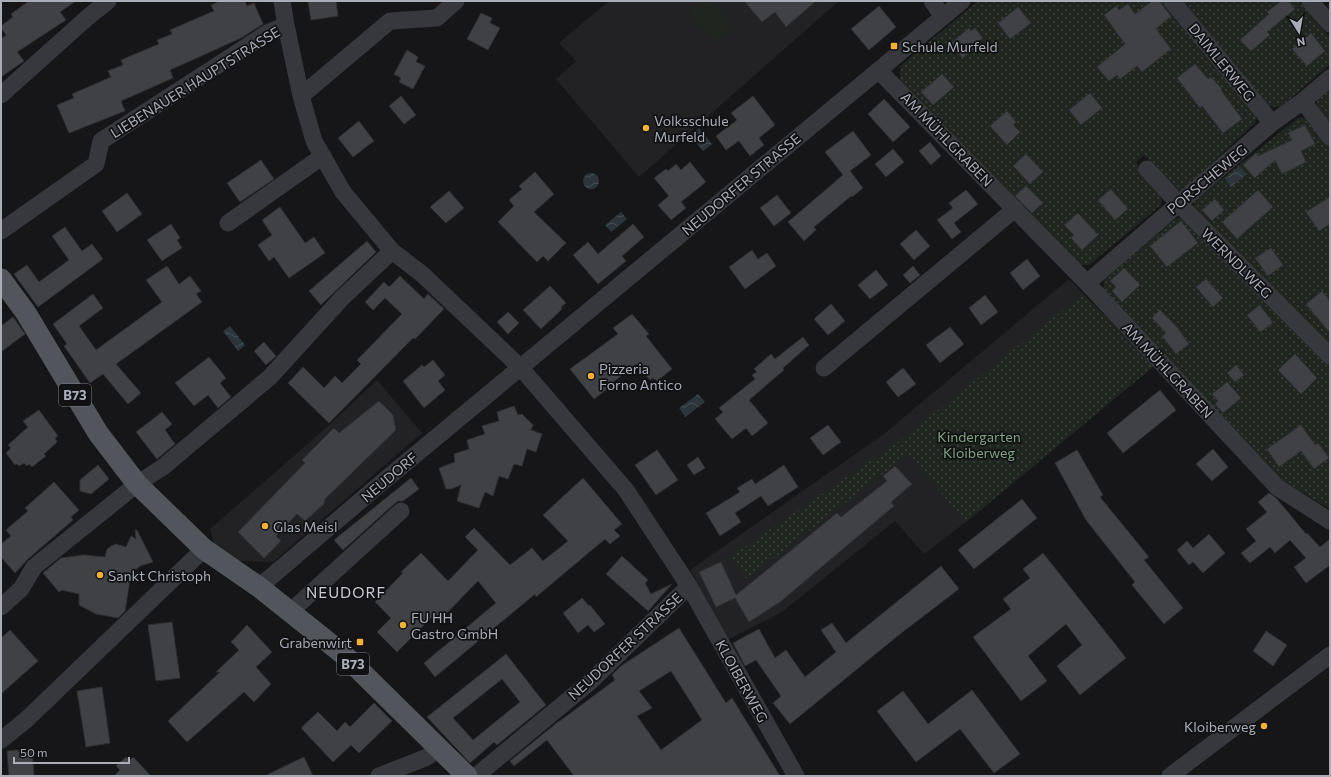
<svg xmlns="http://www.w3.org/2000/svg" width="1331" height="777" font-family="Commissioner,sans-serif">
<defs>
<pattern id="garden-dots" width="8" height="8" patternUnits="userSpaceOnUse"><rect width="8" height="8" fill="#1e261f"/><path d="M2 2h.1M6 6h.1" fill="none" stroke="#3c433d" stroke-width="1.8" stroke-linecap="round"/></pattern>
<pattern id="water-waves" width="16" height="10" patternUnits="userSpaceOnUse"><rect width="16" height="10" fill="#2c353c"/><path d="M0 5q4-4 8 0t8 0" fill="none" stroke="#485056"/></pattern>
</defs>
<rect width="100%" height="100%" fill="#161618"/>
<path fill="#222225" d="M609,1h230l-200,176 -83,-98 20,-18 -17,-18z
M1069,279l85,87 -188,156 -42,32 -29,-33 -113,91 -55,28 -16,-32 -21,-38 194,-136z
M377,380l45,53 -149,129 -33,-1 -25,-14 -5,-18 117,-102z"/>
<path fill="#1e261f" d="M702,1h10l22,27 -19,15 -26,-31z"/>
<path fill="url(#garden-dots)" d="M978,1h185l94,114 -2,8 -73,68 -5,-1 -33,-35 -8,7 26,31 -1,12 -72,60h-12l-177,-184v-15z
M1180,1h119l31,37v26l-49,43 -14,-1z
M1330,85v41l-14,-18 2,-13z
M1298,118l13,1 19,25v203l-137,-136 1,-10z
M1182,218l148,147v144l-48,-29 -179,-186 1,-18 70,-57z
M1083,294l71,72 -188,156 -58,-68 -161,125 -17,-22 168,-115z"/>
<path fill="url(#water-waves)" d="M699,128l13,16 -9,7 -13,-16z
M1240,166l6,8 -15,13 -6,-8z
M583 181a8 8 0 1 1 16 0a8 8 0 1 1-16 0Z
M621,212l6,7 -16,13 -6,-7z
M230,326l15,19 -7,6 -15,-20z
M698,394l7,8 -20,15 -6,-9z"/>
<path fill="#404145" stroke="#303034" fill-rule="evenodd" d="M29,1h47l-16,11 6,8 -49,32 7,9 -23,16v-38l5,-4 -5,-7v-2l12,-9 -2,-3z
M220,1h25l2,5 7,-3 9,21 -22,14 -71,32 3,8 -52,23 4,10 -56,22 -12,-28 17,-7 -2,-4 39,-17 -3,-6 15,-6 -2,-5 38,-16 -2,-4 15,-6 -2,-4 44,-19 -3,-6z
M308,1h28l2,15 -27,4z
M744,1h72l-30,26 -11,-15 -13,10z
M1152,1h7l12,15 -15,13 15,20 -29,23 -5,-6 -17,13 -3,-4 -8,6 -12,-14 28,-23 -21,-29 12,-9 3,4 9,-6 7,10z
M1281,1h7l7,8 -28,23 3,3 -19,16 -11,-11 29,-26 -2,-2z
M879,6l17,21 -27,23 -18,-21z
M1018,7l13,16 -21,16 -12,-16z
M481,13l11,5 -2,5 10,5 -12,22 -21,-11z
M969,28l2,3 4,-3 8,10 -4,3 2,2 -18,15 -13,-14z
M1311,33l14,18 -18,15 -15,-17z
M407,50l11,7 -2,5 9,4 -12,23 -14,-7 2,-4 -7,-4z
M1195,64l13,15 3,-2 11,12 -1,1 21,29 -19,14 -21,-27 -2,2 -23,-30z
M942,74l12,13 -21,18 -12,-13z
M1090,93l12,15 -21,17 -12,-15z
M401,96l15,19 -12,9 -15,-18z
M753,96l22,29 -16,13 5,7 -14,11 -11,-15 -13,9 -10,-14 21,-16 -6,-7z
M884,99l26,28 -17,15 -25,-28z
M1007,111l9,11 -3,3 7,7 -13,13 -17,-19z
M359,121l15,20 -21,16 -15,-19z
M1305,125l10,19 -14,7 5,11 -24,12 -7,-14 -20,18 -12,-13 13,-12 2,3 34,-16 -4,-7z
M853,131l18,24 -21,16 13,17 -11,9 -1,-1 -37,31 2,3 -12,11 -16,-19 55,-47 -18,-23z
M930,142l11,14 -10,9 -12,-14z
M893,149l11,13 -18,15 -11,-13z
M1026,154l17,18 -13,12 -17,-18z
M261,160l13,19 -34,23 -13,-19z
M690,162l16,20 -25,20 5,6 -15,12 -13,-15 11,-9 -15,-18 12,-9 2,2 8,-7 5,6z
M535,172l19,22 -20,18 32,31 -18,18 -5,-5 -6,6 -39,-40 16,-16 -5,-6 13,-11 -3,-3z
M1026,186l17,17 -11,10 -17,-17z
M1111,189l17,20 -13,11 -17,-20z
M966,190l12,14 -24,19 7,9 -9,7 -15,-19 16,-12 -4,-5z
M1258,190l15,17 -36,32 -15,-17z
M449,191l15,17 -18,15 -16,-16z
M127,193l15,21 -25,18 -15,-21z
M777,195l14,18 -17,13 -14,-18z
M1330,197v27l-11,7 -13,-19z
M1215,199l9,11 -12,11 -10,-11z
M280,207l25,36 9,-6 11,16 -36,25 -15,-21 -5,4 -11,-16 14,-10 -10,-15z
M1078,213l20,22 -16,15 -11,-12 3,-3 -10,-10z
M1181,221l17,22 -31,24 -17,-21z
M171,224l9,14 -3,2 5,8 -20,13 -15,-21z
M633,224l11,13 -22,19 4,5 -28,23 -25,-29 15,-13 10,12z
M65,227l17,24 10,-7 11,15 -65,48 -24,-33 13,-9 12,17 30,-22 -17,-24z
M916,230l14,16 -16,14 -14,-16z
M367,241l9,11 -55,53 -12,-14z
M1271,248l12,17 -15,11 -13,-18z
M752,250l6,9 9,-6 9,13 -31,23 -16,-22z
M1027,259l13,17 -17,14 -13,-17z
M167,266l12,18 11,-8 11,15 -5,3 6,8 -86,62 25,29 -13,11 -25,-30 -13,9 -26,-37 3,-2 -14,-20 40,-30 10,14 -24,18 17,24 66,-48 -16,-22z
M913,266l7,9 -10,8 -7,-8z
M1124,268l16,17 -18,17 -10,-11 4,-4 -6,-6z
M876,270l12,15 -18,14 -12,-14z
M400,276l24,23 4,-5 16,15 -29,30 -2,-1 -84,85 -41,-40 15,-16 21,21 11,-12 7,7 19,-19 -4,-4 45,-46 -17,-16 -12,12 -8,-8 19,-20 5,5z
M1206,279l17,19 -10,9 -17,-20z
M550,286l16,17 -5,4 1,2 -21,20 -18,-19z
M1322,291l8,10v32l-24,-29z
M985,295l13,17 -17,13 -12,-17z
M831,304l14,17 -17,14 -14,-16z
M1260,305l13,18 -13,9 -13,-17z
M1160,310l17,17 12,17 -13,10 -14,-18 4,-3 -14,-15z
M508,312l11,11 -11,11 -11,-12z
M632,314l17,20 -3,2 26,33 -15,12 -4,-3 -3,2 -14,-16 -24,19 2,1 -20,15 -24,-30 48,-35 -5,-6z
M13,317l12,17 -24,18v-26z
M950,327l14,17 -24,19 -14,-18z
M803,337l6,8 -26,23 1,2 -35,30 19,23 -16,13 -6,-8 -14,11 -17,-20 8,-7 -4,-4 36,-29 -3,-4 5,-3 -3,-3 17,-15 4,5z
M264,342l12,14 -10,9 -12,-14z
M1295,354l22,24 -16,16 -23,-24z
M209,357l17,21 -6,5 11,14 -13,11 -10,-13 -14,11 -19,-23z
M433,360l12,15 -7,6 7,9 -21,18 -21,-27 19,-16 2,2z
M1236,365l8,10 -9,7 -8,-9z
M903,368l13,16 -18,13 -12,-15z
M1227,382l14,16 -18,15 -8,-9 3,-3 -6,-7z
M1160,390l16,20 -53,43 -16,-20z
M379,401l14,14 3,15 -71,69 -1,5 -19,17 -8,-7 -21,22 5,5 -17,17 -26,-26 67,-69 -3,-3 32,-32 5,5z
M514,406l4,9 4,-1 11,11 -2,5 11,4 -6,18 -9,-3 -5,17 -8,-2 -6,15 -9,-3 -6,20 -8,-4 -6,16 -22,-7 4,-16 -10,4h-5l-7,-21 16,-6 -1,-8 15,-5 -2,-9 18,-6 -3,-8 17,-5 -2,-9z
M39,410l19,26 -3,2 2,4 -13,12 2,2 -14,11 -3,-3 -2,2 -3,-3 -5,3 -2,-2 -2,1 -9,-12 5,-5 -3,-3 20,-18 -5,-6z
M162,412l10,12 -7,6 10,14 -18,15 -21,-27z
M828,425l13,17 -18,13 -13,-17z
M1301,425l14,20 3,-2 11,15 -15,11 -13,-18 -22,16 -12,-18z
M1213,449l15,18 -16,14 -16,-17z
M657,450l21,30 -22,15 -21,-30z
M1077,450l26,45 -3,2 49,60 -5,3 39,48 -19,16 -32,-39 3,-3 -49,-62 -31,-57z
M698,457l7,11 -11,7 -7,-10z
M98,465l11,14 -18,15 -11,-3v-11z
M784,465l14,22 -30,19 -7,-10 -26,17 6,9 -21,14 -14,-23 34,-21 -3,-4 15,-9 3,5z
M895,466l17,18 -21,18 3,4 -114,96 -31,20 -14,-24 -19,9 -17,-35 22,-10 15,33 101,-82 4,4 46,-36 -4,-5z
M411,478l8,11 -16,12h-5l-4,3 -51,46 -9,-10z
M583,478l39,46 -8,6 6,6 -10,8 -5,-5 -69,58 -1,-3 -100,83 -11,-14 72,-60 -18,-22 -38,39 -6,-5 -37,37 -20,-20 14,-14 -16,-16 28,-29 -2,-1 20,-19 27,28 30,-31 -13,-13 9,-9 36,37 22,-17 11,13 25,-20 -25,-26z
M54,482l25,28 -8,7 2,3 -45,39 -13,14 -14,-16v-13l10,-8 -5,-6 22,-19 -3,-3z
M1269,493l7,5 30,36 1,-1 13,14 10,-8v26l-24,18 -12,-16 12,-9 -16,-18 -15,13 -5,-6 -20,16 -9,-10 15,-12 -10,-12 21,-17 -9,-10z
M1022,499l15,19 -63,51 -16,-19z
M135,530h2l16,32 -13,4 -6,5 -4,8 -5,32 -7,7 -22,-4 -17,-9v-11l-17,-4 -3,2 -16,-19 18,-15 23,-3 21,2 2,-8 4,-3 5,-2 10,3 5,-11 5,3z
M1209,534l16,19 -22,20 -10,-11 -4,3 -12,-15 10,-9 6,7z
M1043,553l83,105 -46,37 -23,-29 25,-21 -16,-21 -38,32 19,25 -26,20 -48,-64 38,-28 -8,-10 27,-21 -7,-9z
M622,556l26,24 -3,3 6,11 21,-10 -24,27 -42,-37z
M941,566l18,23 -59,45 -110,90 -17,-21 8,-7 -25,-36 -11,6 -12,-23 26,-14 16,29 11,-8 19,27 31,-25 -15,-22 11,-7 14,20z
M582,598l7,8 1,-1 15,19 -11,8 -6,-7 -10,8 -15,-20z
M172,622l8,56 -24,3 -8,-56z
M247,625l25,27 -16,15 15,17 -17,18 -10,-10 -57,50 -19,-21 52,-49h-4l23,-22 -8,-8z
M679,628l47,75 6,-5 48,78h-206l-27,-36 -33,26 -4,-5 49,-40h1l55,-41 -3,-5 9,-9zM671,671l31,49 -41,30 -24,-34 15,-8 -13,-17z
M10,630l28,31 -37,33v-56z
M1266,631l21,14 -14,21 -20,-15z
M506,654l40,51 -49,40 -3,-3 -24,21 -43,-46zM502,679l18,23 -47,38 -20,-22z
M102,687l8,56 -24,4 -9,-56z
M972,690l48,64 -26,19 -34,-44 -44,33 -39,-51 26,-20 25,33z
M374,703l18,18 -33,32 -8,-8 -18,17 -32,-34 17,-16 19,19 8,-9 5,5z
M32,749l2,27h-25l-2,-25z
M126,757l4,3 3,-3 18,19h-37l6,-6 -4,-4z
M304,757l9,19h-48l18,-9z"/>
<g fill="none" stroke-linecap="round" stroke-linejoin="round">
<path stroke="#37383d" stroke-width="17" d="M282,1l4,24 15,71 13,45 29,51 49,59 30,23 98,93 106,123 63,96 107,190
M932,1l11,16
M1172,1l100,122
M1310,1l20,23
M878,71l6,5 203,207 190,204 53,34
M1,95l87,-78 20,-16
M301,96l89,-75 47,-3 19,-17
M1303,101l27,36
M1147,169l31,34 152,153
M228,223l95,-67
M1,231l95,-67 5,-23 168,-109 17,-7
M1087,283l185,-160 31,-22 27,-23
M824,368l191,-159
M259,587l121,-103 582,-483
M1,607l20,-18 13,-22 103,-83 26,-17 107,-90 72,-79 50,-47
M290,612l111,-101
M1,740l25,-20 178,-171
M379,776l46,-18 15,-9
M476,776l114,-94 99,-96
M1170,776l160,-121"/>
<path stroke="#53555c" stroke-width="21" d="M1,279l25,34 72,120 39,51 67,65 55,38 84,67 124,122"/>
</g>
<g fill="#f2b134" stroke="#111113" stroke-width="1.5">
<rect x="890" y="42" width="8" height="8" rx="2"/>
<circle cx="646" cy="128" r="4"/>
<circle cx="591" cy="376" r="4"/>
<circle cx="265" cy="526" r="4"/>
<circle cx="100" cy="575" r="4"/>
<circle cx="403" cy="625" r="4"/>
<rect x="356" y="638" width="8" height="8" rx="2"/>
<circle cx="1264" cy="726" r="4"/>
</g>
<g text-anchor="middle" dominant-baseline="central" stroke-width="3.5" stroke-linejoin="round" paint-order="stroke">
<g fill="#111113" stroke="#7b7e86" stroke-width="1">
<rect x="59" y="384" width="32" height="22" rx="3"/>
<rect x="337" y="653" width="32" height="22" rx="3"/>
</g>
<g font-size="13" font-weight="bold" fill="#a8adb8">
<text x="75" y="395">B73</text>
<text x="353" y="664">B73</text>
</g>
<g font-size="14" fill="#a8adb8" stroke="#111113" text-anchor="start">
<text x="902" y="46">Schule Murfeld</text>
<text x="654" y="120">Volksschule<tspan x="654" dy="16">Murfeld</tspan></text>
<text x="599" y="368">Pizzeria<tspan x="599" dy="16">Forno Antico</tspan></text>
<text x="273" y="526">Glas Meisl</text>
<text x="108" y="575">Sankt Christoph</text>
<text x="411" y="617">FU HH<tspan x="411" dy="16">Gastro GmbH</tspan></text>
<text x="352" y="642" text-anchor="end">Grabenwirt</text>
<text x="1256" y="726" text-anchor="end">Kloiberweg</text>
</g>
<g font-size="14" fill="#a8adb8" stroke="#111113">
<text transform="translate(1222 62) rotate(51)">DAIMLERWEG</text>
<text transform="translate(195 82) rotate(-32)">LIEBENAUER HAUPTSTRASSE</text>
<text transform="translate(947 139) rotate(46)">AM MÜHLGRABEN</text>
<text transform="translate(1207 179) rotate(-40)">PORSCHEWEG</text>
<text transform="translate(741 184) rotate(-40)">NEUDORFER STRASSE</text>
<text transform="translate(1237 263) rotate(45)">WERNDLWEG</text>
<text transform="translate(1168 370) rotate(47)">AM MÜHLGRABEN</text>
<text transform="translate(389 477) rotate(-40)">NEUDORF</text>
<text transform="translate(625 646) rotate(-43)">NEUDORFER STRASSE</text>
<text transform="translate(742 681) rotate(61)">KLOIBERWEG</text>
</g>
<g font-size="14" fill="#7fa381" stroke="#111113">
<text x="979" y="436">Kindergarten<tspan x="979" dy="16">Kloiberweg</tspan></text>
</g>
<g font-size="15" letter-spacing="1" fill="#c9ccd4" stroke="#111113">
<text x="346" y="592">NEUDORF</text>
</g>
</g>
<rect width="1331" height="777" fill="none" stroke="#a8adb8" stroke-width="4"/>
<g transform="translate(1299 32) rotate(169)" stroke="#111113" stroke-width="3" paint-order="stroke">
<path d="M0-3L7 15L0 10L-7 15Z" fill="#a8adb8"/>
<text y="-6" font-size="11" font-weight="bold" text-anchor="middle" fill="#a8adb8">N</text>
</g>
<path d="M14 757v6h115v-6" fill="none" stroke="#a8adb8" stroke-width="2"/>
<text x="20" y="757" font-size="12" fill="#a8adb8" stroke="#111113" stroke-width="3" paint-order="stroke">50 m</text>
</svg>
